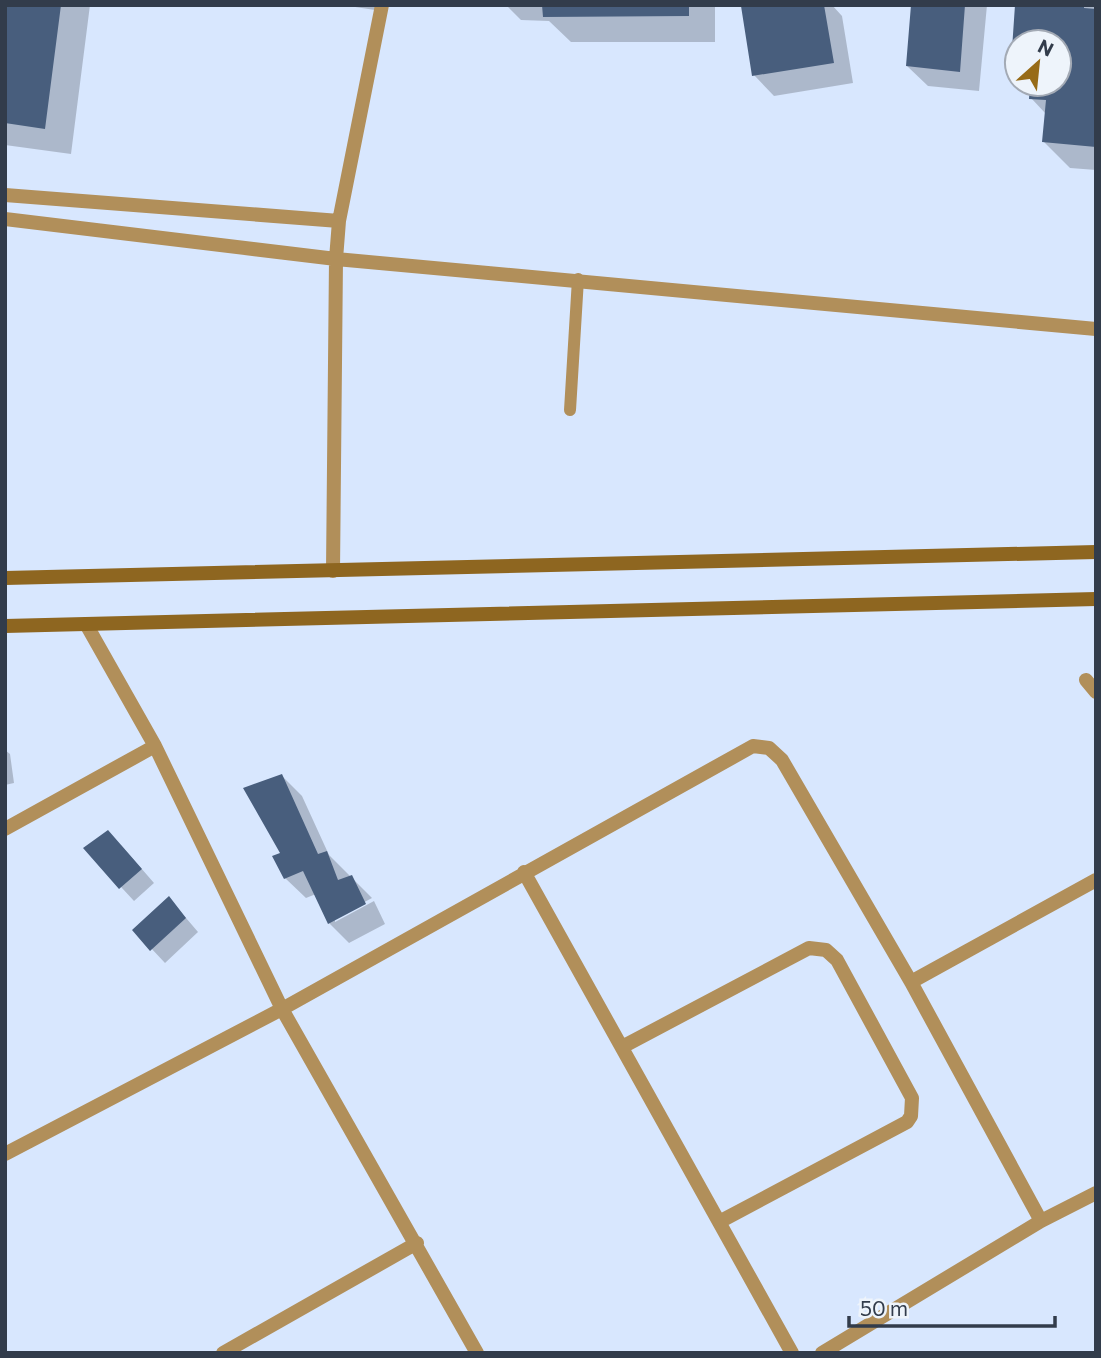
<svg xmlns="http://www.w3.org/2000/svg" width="1101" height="1358" font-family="Commissioner,sans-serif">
<rect width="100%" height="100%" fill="#d8e7fe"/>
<path fill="#0003" d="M5,5h85l-19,149 -66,-9z
M342,5h34l-1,5z
M506,5h209v37h-144l-22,-21 -28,-1z
M759,5h73l10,11 11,67 -79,13 -20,-21 -11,-67z
M913,5h74l-8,86 -51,-5 -21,-20z
M1017,5h79v165l-26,-2 -26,-26 2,-28 -15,-16 1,-14h27v-42h-42v10l-3,-4z
M5,750l5,4 4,29 -9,2z
M282,776l20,20 27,59 43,43 -37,20v4l39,-21 11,23 -36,19 -20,-20 -13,-29 -10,4 -21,-20z
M121,845l33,38 -20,18 -49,-53z
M169,898l29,34 -33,31 -31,-33z"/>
<path fill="#485e7d" d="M5,5h56l-16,124 -40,-6z
M542,5h147v11l-146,1z
M824,5l10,58 -82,13 -11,-70z
M911,5h54l-5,67 -54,-6z
M1015,5h69v3l12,1v138l-54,-5 4,-42 -17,-1 1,-15h29v-42h-42v7h-5z
M282,774l36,80 9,-3 11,29 14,-5 14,29 -38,20 -25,-53 -19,8 -12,-23 8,-3 -37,-65z
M108,830l34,39 -23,20 -36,-41z
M169,896l17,22 -36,33 -18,-21z"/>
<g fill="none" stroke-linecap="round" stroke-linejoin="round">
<path stroke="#b18f5a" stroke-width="12" d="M570,410l8,-131"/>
<path stroke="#b18f5a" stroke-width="14" d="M5,195l334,26
M5,219l331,40 760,70
M333,571l3,-312 3,-38 43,-216
M86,624l69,122 127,263 195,344
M1086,680l10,12
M5,829l150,-83
M524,872l268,481
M911,982l185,-102
M622,1047l187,-99 17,2 11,10 75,138 -1,18 -4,6 -188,100
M5,1154l277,-145 471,-263 16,2 13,12 129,222 130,239
M223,1353l194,-110
M822,1353l219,-132 55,-28"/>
<path stroke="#8e6620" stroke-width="14" d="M5,578l1091,-26
M5,626l1091,-27"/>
</g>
<rect width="1101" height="1358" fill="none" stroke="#323c4b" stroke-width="14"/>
<g transform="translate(1038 63) rotate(27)"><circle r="33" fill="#eef4fb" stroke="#a3aab5" stroke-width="2"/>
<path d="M0-5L12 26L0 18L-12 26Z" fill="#976b18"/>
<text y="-10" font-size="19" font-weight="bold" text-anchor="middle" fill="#323c4b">N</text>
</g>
<path d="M849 1316v10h206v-10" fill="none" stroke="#323c4b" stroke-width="3.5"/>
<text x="860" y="1316" font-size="21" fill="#323c4b" stroke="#eef4fb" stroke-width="5" paint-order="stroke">50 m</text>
</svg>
